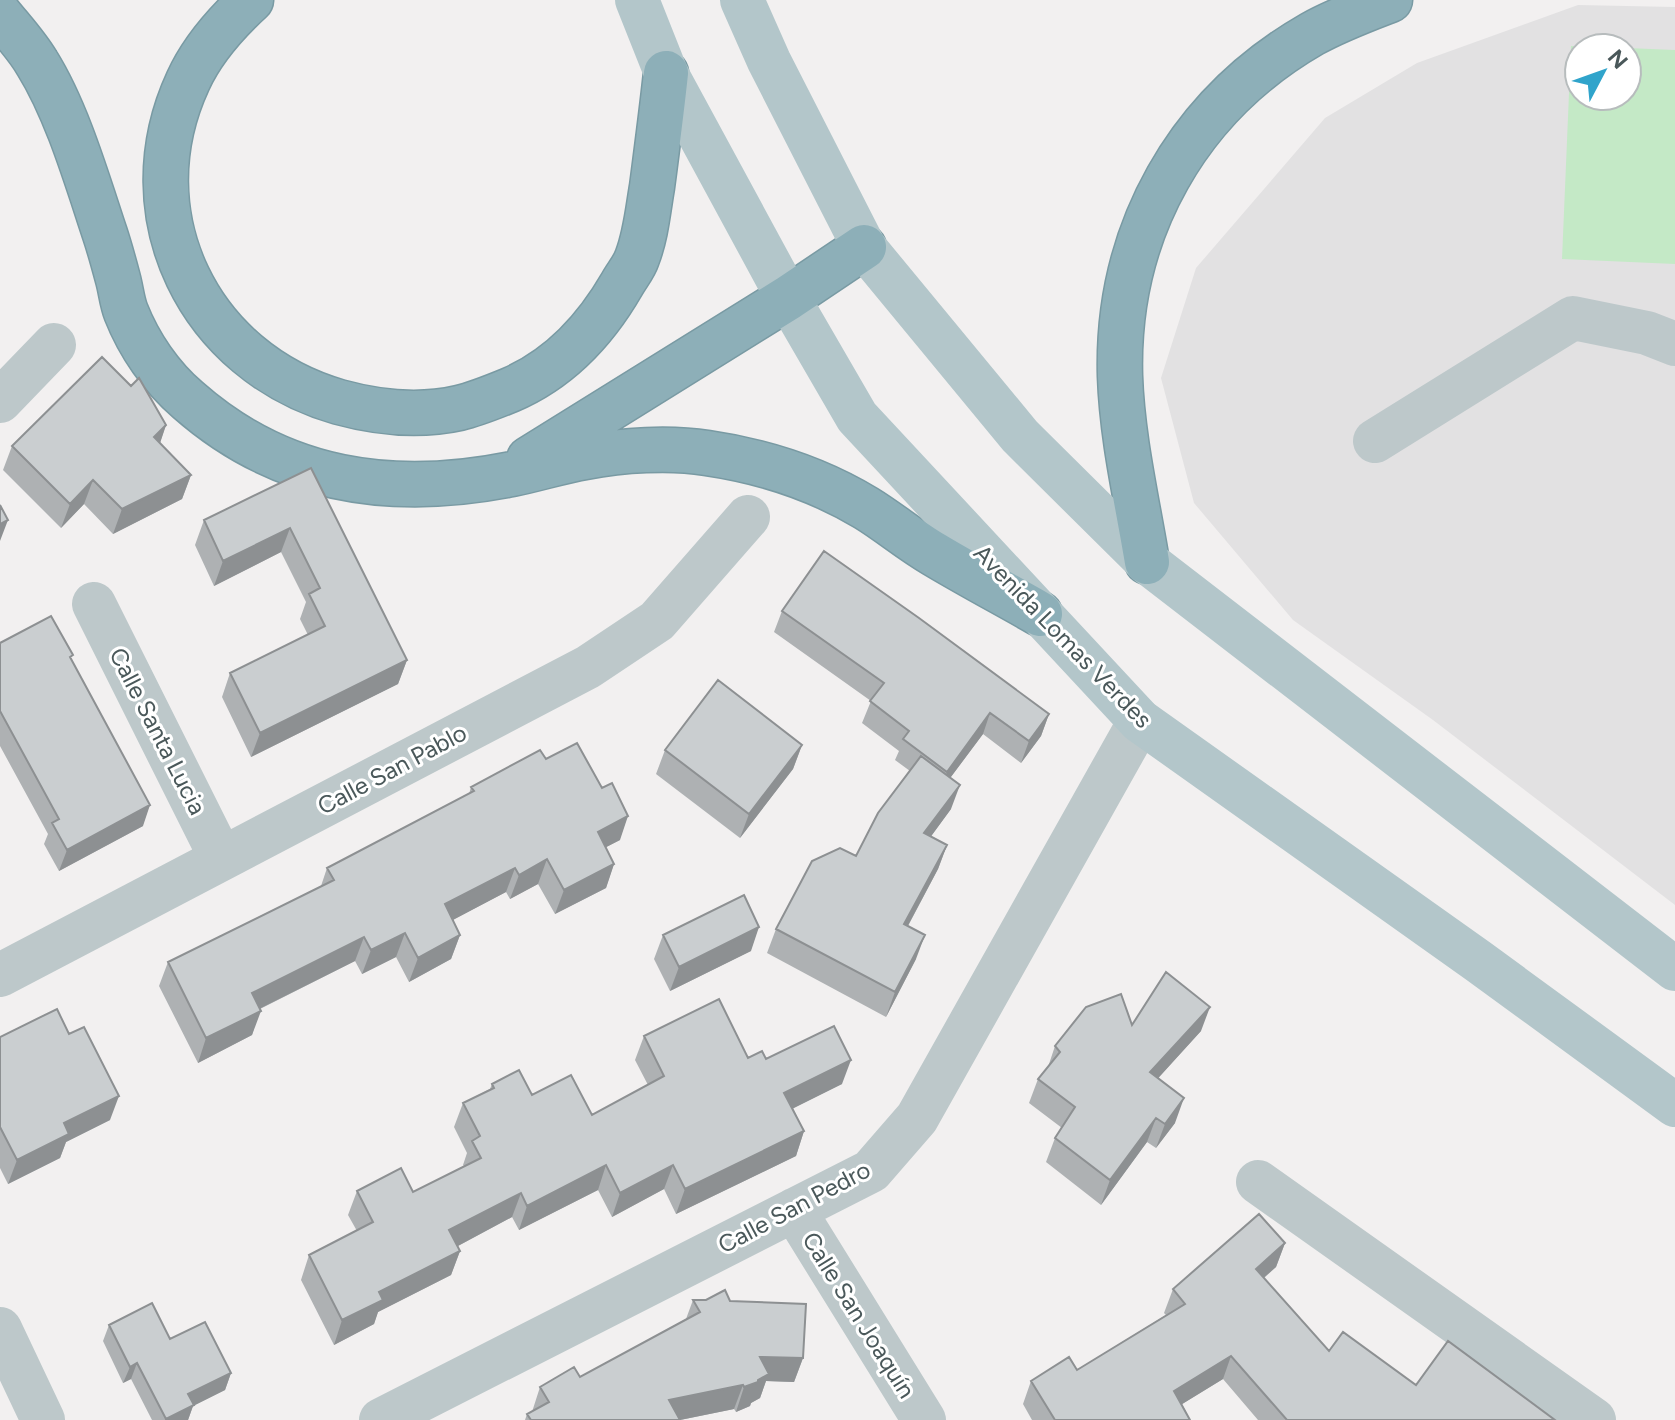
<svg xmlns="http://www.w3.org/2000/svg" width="1675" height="1420" font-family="Figtree,sans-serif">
<rect width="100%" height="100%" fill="#f2f0f0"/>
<path fill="#e2e1e2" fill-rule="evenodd" d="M1578,5l97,2v898l-242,-185 -140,-100 -99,-117 -33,-125 35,-110 129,-150 92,-55zM1579,48h48v48h-48z"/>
<path fill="#c4e9c6" d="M1571,46l52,2h-44v48h48v-48l48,2v214l-113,-5z"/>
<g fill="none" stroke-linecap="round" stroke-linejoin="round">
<defs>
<path id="highway" d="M251,0c-25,23 -49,50 -63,81 -62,134 11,281 151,321 40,11 80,15 120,6 17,-4 34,-11 51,-18 49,-21 86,-61 112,-106 5,-9 12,-17 15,-26 9,-23 11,-48 15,-71 5,-38 10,-76 14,-114
M0,15c13,16 27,31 37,48 30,48 50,117 68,171 5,15 9,30 13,45 3,11 4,23 8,33 13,33 35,65 62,88 94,83 205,98 324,74 25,-5 49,-13 73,-17 37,-7 85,-10 122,-4 55,8 111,26 159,55 23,14 44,32 68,46 35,21 71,40 106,60
M529,459l259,-161 76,-51
M1147,562c-10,-61 -25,-124 -27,-186 -4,-144 67,-270 192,-342 25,-14 52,-24 78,-34"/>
</defs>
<use href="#highway" stroke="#799aa3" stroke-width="47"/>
<path stroke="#bdc8ca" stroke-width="44" d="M0,401l54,-56
M1375,441l198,-123 74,15 28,11
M94,604l127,254
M0,975l588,-308 69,-46 91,-104
M1258,1182l336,238
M794,1210l130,210
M0,1329l43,91
M381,1420l490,-249 46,-53 223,-397"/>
<path stroke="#b3c6ca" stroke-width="44" d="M637,0l29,73 122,225 69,119 283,304 338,240 197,144
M742,0l27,61 95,186 156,189 127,126 528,407"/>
<use href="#highway" stroke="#8dafb8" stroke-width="44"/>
</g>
<path fill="#aeb1b3" d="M166,425l-6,18 31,32 -9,24 -69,35 -29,-30 -23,24 -58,-58 9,-24z
M311,468l96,192 -9,24 -147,73 -29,-60 8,-24 78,-38 -8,-16 6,-17 -25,-50 -67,34 -19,-41 9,-25z
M782,611l267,103 -8,22 -20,27 -38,-29 -33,44 1,31 -20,27 16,9 -9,24 -30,57 8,33 -30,58 -119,-64 9,-24 80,-73 54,-85 -15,-11 4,-9 -37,-28 9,-22 -97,-69z
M0,643l71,17 72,166 -84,45 -15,-27 4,-10 -48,-88z
M802,745l-9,24 -53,69 -84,-64 9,-24z
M546,759l74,81 -14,7 8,17 -8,24 -51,26 -17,-30 -28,15 -4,-7 -54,28 8,15 -9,24 -42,23 -13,-25 -34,17 -7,-13 -95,48 -8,26 -54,28 -39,-77 9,-24 153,-76 6,-18 142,-74 2,-7z
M663,935l88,16 -81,40 -16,-32z
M1132,1025l69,6 -43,47 17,45 -19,25 -9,-6 -46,63 -55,-43 9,-24 7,-10 -33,-25 9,-24 10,-12 7,-21z
M644,1036l104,22 18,1 76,25 -49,24 11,23 -8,25 -120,58 -12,-25 -52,28 -14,-27 -79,40 -7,-13 -54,29 2,5 -9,24 -73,37 -4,12 -40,21 -33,-65 8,-25 48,-24 -9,-16 9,-24 56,1 51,-26 -1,-1 4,-12 -13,-26 9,-24 27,-14 2,-5 40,11 60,20 56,-30 -13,-25z
M0,1037l110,83 -44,22 -6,16 -52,26 -8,-16z
M1285,1243l-9,24 -12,11 65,73 87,34 139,35h-297l-35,-41 -41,25 8,16h-158l-9,-16 8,-23 46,-11 89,-55 -2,-2 9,-24z
M693,1300l37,1 73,57 -9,24 -28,-1 -6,17 -9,5 -1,3 -14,6 -2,-3 -54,11h-155l2,-6 5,-2 8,-25 40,-10 106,-58z
M109,1325l61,14 61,34 -6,17 -32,16 -5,14h-36l-21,-41 -8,4 -20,-42z"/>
<path fill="#8d9092" d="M166,425l-8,24 -4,-12z
M191,475l-9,24 -69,35 9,-25z
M93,480l-9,24 -23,24 9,-24z
M8,520l-8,21v-17z
M290,528l-9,24 -67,34 9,-25z
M407,660l-9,24 -147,73 9,-24z
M990,713l-7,21 -44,59 8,-21z
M1049,714l-8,22 -20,27 8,-22z
M802,745l-9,24 -53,69 9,-24z
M960,785l-9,24 -35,48 8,-24z
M150,805l-7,21 -84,45 8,-21z
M628,816l-8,24 -31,16 9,-24z
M947,845l-9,24 -42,79 8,-24z
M547,859l-9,25 -28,15 9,-24z
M614,864l-8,24 -51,26 9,-24z
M515,868l-9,24 -70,37 9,-25z
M759,927l-8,24 -81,40 9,-24z
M405,933l-9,24 -34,17 9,-24z
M460,935l-9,24 -42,23 9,-24z
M925,935l-9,24 -30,58 9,-25z
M364,937l-9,24 -112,56 9,-24z
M1210,1007l-9,24 -59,65 8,-24z
M261,1011l-9,24 -54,28 8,-25z
M851,1060l-9,24 -66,33 8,-24z
M119,1096l-9,24 -44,22 -6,16 -52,26 9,-24 47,-37z
M1184,1098l-9,25 -19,25 9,-24z
M1156,1118l-9,24 -46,63 9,-25z
M804,1131l-8,25 -120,58 9,-25z
M606,1165l-8,25 -79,40 8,-24z
M673,1165l-9,24 -52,28 8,-24z
M521,1193l-9,24 -71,38 8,-25z
M1285,1243l-9,24 -29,25 9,-23z
M460,1251l-9,24 -73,37 -4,12 -40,21 8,-25 37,-28z
M1231,1356l-8,23 -57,35 8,-23z
M760,1357l43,1 -9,24 -28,-1 -6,17 -9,5 -1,3 -14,6 8,-25z
M137,1363l-6,16 -8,4 7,-16z
M231,1373l-6,17 -32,16 -5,14h-23l23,-26z
M743,1385l-9,24 -54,11 -11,-20z"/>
<path fill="#caced0" stroke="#8d9092" stroke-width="2" d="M102,357l29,29 8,-8 27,47 -12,12 37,38 -69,34 -29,-29 -23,24 -58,-58z
M311,468l96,192 -147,73 -30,-60 95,-47 -16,-32 11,-6 -30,-60 -67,33 -19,-41z
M0,505l8,15 -8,4z
M824,551l95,67 130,96 -20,27 -39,-28 -43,59 -44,-33 6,-8 -39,-30 14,-18 -102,-72z
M51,616l22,39 -3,2 80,148 -83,45 -15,-27 7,-4 -59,-108v-68z
M718,680l84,65 -53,69 -84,-64z
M577,743l25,45 10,-5 16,33 -30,16 16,32 -50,26 -17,-31 -28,16 -4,-7 -70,36 15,31 -42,23 -13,-25 -34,17 -7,-13 -112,56 9,18 -55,27 -38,-76 166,-82 -7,-12 147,-77 -3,-4 69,-37 6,9z
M921,756l39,29 -36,48 23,12 -43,79 21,11 -30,57 -119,-63 36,-68 28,-13 16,8 22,-43z
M744,895l15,32 -80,40 -16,-32z
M1166,972l44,35 -60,65 34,26 -19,26 -9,-6 -46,62 -55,-42 20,-31 -37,-28 22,-27 -5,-6 31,-39 35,-13 11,31z
M719,999l29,59 14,-7 4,8 68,-33 17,34 -67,33 20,38 -119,58 -12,-24 -53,28 -14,-28 -79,41 -6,-13 -72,37 11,21 -81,41 4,8 -41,20 -33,-65 64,-33 -16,-31 44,-23 12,24 68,-34 -9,-17 8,-5 -17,-33 31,-15 -2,-4 27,-14 13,25 39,-20 21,40 72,-39 -20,-40z
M57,1009l12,25 15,-7 35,69 -55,27 5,11 -52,26 -17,-33v-90z
M1259,1214l26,29 -29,26 73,82 14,-19 73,53 32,-44 107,79h-268l-56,-64 -57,35 16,29h-135l-24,-39 38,-24 8,13 108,-66 -12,-15z
M725,1290l5,11 76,3 -3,54 -43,-1 9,17 -11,6v2l-14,5 -1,-2 -74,15 11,20h-149l-4,-6 22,-12 -9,-15 34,-20 6,10 120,-65 -7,-12h13z
M152,1303l18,36 35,-17 26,51 -43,21 6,11 -28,14 -29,-56 -7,4 -21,-42z"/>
<g text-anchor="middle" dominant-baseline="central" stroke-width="6" stroke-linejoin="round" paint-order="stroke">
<g font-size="24" fill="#4a585a" stroke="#fff">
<text transform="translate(1063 636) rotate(46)">Avenida Lomas Verdes</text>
<text transform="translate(158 731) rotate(63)">Calle Santa Lucia</text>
<text transform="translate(392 769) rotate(-28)">Calle San Pablo</text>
<text transform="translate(794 1207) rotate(-28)">Calle San Pedro</text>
<text transform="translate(859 1315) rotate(58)">Calle San Joaquín</text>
</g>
</g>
<g transform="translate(1603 72) rotate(49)"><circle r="38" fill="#ffffff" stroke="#b7bcbd" stroke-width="2"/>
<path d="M0-6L14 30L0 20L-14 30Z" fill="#30a4cb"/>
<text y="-12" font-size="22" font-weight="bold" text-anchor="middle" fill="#4a585a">N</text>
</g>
</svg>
